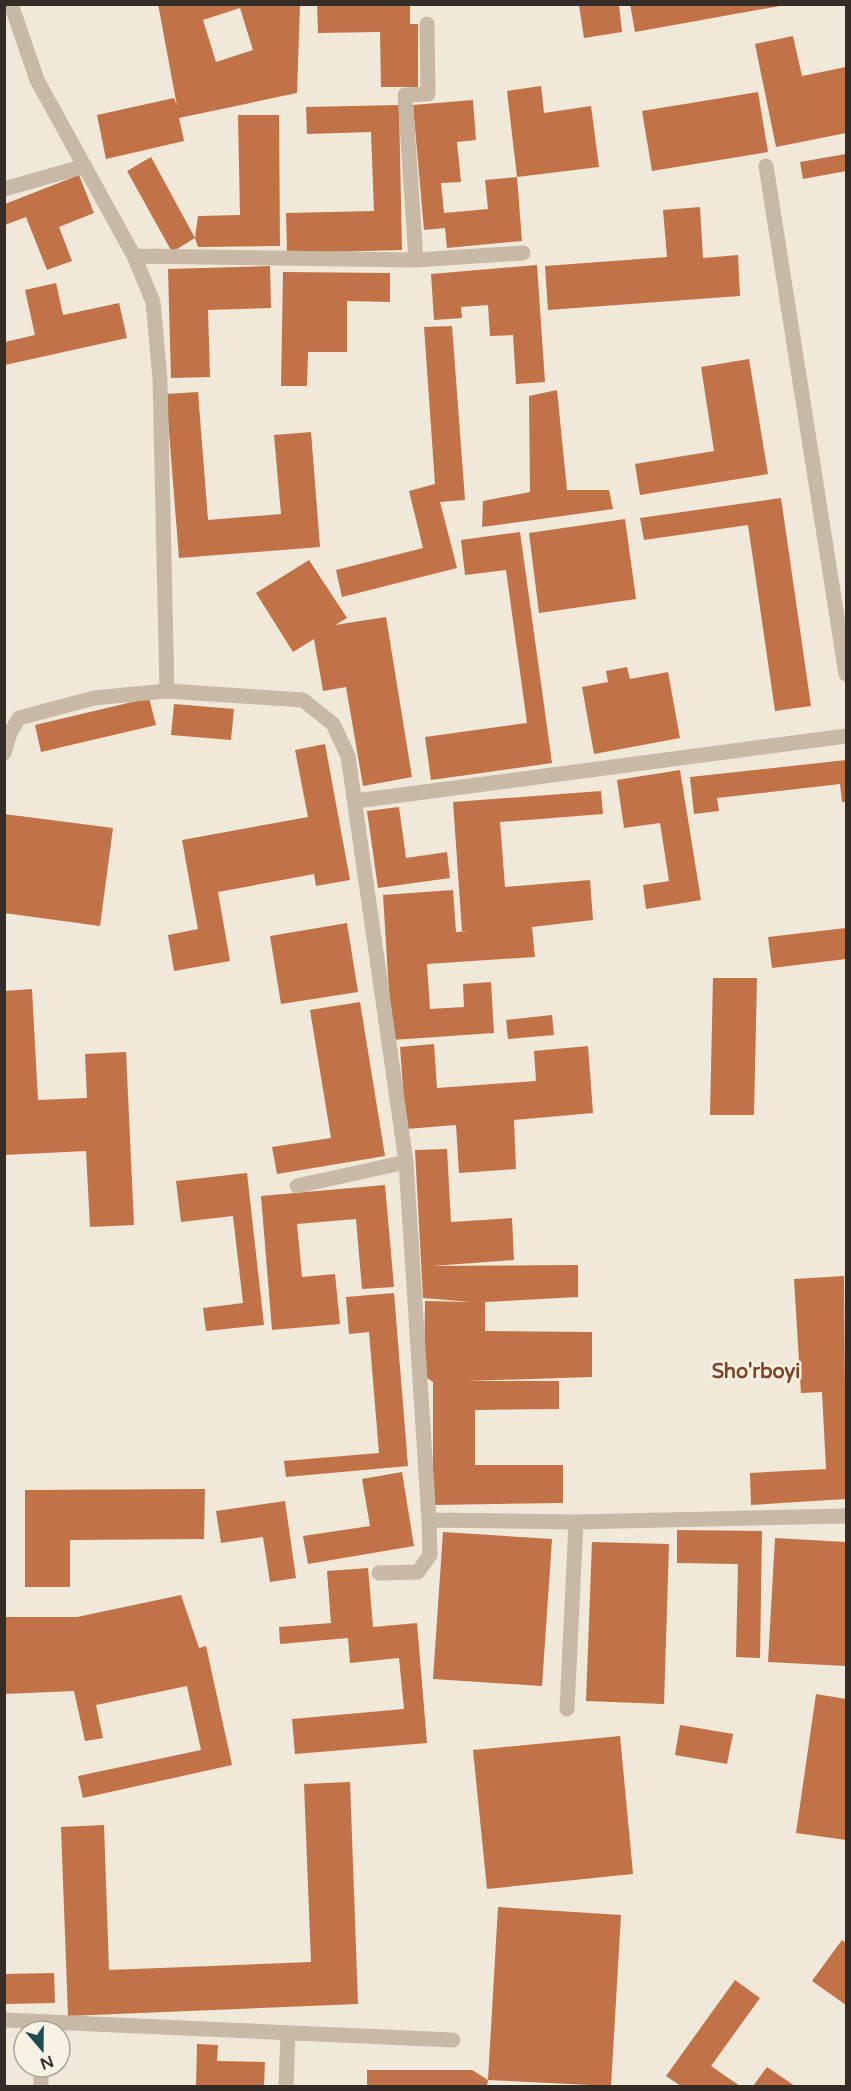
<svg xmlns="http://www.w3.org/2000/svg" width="851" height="2091" font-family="'Varela Round',sans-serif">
<rect width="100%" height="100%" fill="#f0e8d9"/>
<path fill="#c17246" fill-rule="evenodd" d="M158,4h142l-3,89 -118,25 5,23 -78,18 -9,-44 77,-17 3,8zM240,8l13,42 -37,12 -13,-42z
M317,4h93v20h8v63h-37l-1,-55 -62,1z
M630,4h150v2l-145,26z
M579,5h40l3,27 -38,6z
M793,36l9,40 44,-9v66l-70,14 -21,-103z
M541,86l3,27 47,-7 8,61 -82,10 5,64 -75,7 -2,-20 -21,2 -11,-125 60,-5 3,40 -19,2 4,40 -20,1 3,30 44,-4 -3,-29 32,-3 -10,-86z
M758,92l10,60 -116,19 -10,-60z
M399,105l3,145 -115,3 -1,-40 88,-2 -3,-79 -64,2 -1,-27z
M238,115h41l1,131 -82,1 -3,-9 3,-22 42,-1z
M846,154v17l-43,8 -3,-17z
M151,157l44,81 -23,14 -45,-81z
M79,175l15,38 -35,14 13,34 -25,9 -21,-53 -21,8v-21z
M700,207l3,51 35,-3 2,41 -192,14 -3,-44 122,-9 -4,-47z
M537,265l8,117 -29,2 -3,-49 -23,1 -2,-31 -27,2 1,11 -28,2 -3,-46z
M270,266l1,42 -63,2 2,67 -39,1 -3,-109z
M283,272l107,1v29l-43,-1v51h-39l-1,34h-26z
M56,283l7,32 56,-12 8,35 -122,27v-23l30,-7 -10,-45z
M452,326l13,174 -25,2 17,66 -115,29 -6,-27 87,-22 -14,-57 26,-7 -11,-157z
M749,359l19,115 -128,21 -5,-31 79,-13 -13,-84z
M557,390l10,100h42l4,19 -131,18 1,-26 47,-9 -1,-96z
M198,392l10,128 73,-6 -7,-79 37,-3 9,115 -141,11 -13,-164z
M781,498l30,208 -36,5 -27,-186 -104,15 -4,-22z
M625,519l11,80 -97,14 -10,-80z
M520,532l32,231 -121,17 -6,-43 102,-14 -21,-153 -41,5 -4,-35z
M309,560l38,58 -12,7 51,-8 26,160 -49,9 -17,-99 -23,4 -9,-52 -21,13 -37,-59z
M627,667l3,12 38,-7 12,66 -86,16 -12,-67 26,-5 -2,-11z
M149,698l7,27 -115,27 -6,-27z
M174,704l60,5 -3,31 -60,-5z
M325,744l25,136 -34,6 -2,-12 -96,18 12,69 -56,10 -6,-36 30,-6 -16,-89 126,-23 -13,-67z
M846,760v42h-4l-2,-18 -123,14 2,13 -25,3 -4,-37z
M680,770l21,130 -55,9 -3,-24 26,-4 -9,-58 -36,5 -7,-48z
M601,791l2,23 -103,8 5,65 85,-7 3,40 -61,7 3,30 -108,7 3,45 34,-2 -1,-23 28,-2 3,51 -102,7 -9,-145 70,-5 3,42 13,-1h-7l-9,-129z
M399,807l7,51 41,-6 3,26 -72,10 -11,-77z
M4,814l109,14 -13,98 -96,-13z
M347,923l11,69 -77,12 -11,-68z
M846,928v31l-74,9 -4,-31z
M713,978h44l-3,137h-44z
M32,989l6,111 49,-2 -2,-44 41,-2 8,173 -44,2 -4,-76 -82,4v-164z
M360,1002l25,154 -108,18 -5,-27 59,-9 -21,-128z
M552,1015l2,20 -46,4 -2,-19z
M434,1044l3,44 99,-7 -2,-30 54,-5 5,67 -79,7 2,49 -57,4 -3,-48 -50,4 -6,-82z
M447,1149l4,73 61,-4 2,42 -82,6 146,-1v32l-93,5v29l107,1v45l-126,4h93v28l-84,1v55h88v38l-130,2v-123l-9,-6 1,-75 47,1 -49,-4 -8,-148z
M247,1173l17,152 -58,6 -3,-23 40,-5 -10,-87 -52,6 -5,-41z
M385,1185l9,102 -32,2 -6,-70 -59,5 5,53 33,-3 5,50 -68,6 -11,-134z
M844,1276l2,223 -95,6 -1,-32 76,-4 -4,-77 -21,1 -7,-114z
M394,1293l14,173 -122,11 -2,-16 95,-8 -10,-121 -20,2 -3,-37z
M402,1472l12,74 -106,18 -5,-28 67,-10 -8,-47z
M205,1489l-1,50 -134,1v47h-45v-97z
M285,1501l11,77 -26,4 -7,-45 -42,6 -5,-32z
M677,1530l85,1 -2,127 -24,-1 2,-93 -61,-1z
M443,1532l109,7 -10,147 -109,-7z
M775,1538l71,4v124l-78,-4z
M592,1542l77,2 -5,160 -78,-3z
M368,1568l5,59 44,-4 10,120 -132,11 -3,-35 112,-10 -5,-51 -49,5 -2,-25 -68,6 -1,-17 52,-4 -4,-52z
M181,1595l18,53 7,-2 26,119 -149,33 -5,-22 123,-26 -14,-64 -91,19 7,33 -18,3 -11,-50 -70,3v-77h73z
M816,1694l30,5v141l-50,-7z
M680,1725l53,9 -6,30 -52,-9z
M620,1736l13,138 -146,15 -14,-139z
M350,1782l8,222 -290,12 -7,-189 43,-2 5,145 202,-8 -7,-178z
M498,1907l123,8 -10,171 -123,-6z
M842,1940l4,3v62l-34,-24z
M54,1973l1,30 -51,1v-30z
M735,1980l25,18 -49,68 29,20h-59l-15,-10z
M197,2044l21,1 -1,16 48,1 -1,24h-68z
M767,2067l28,19h-42z
M367,2070h105l16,10 -1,6h-120z"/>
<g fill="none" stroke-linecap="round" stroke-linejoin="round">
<path stroke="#c8b9a6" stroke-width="15" d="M11,4l26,76 97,176 19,46 7,77 7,312 136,9 30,24 15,32 58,406 23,358 147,2 270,-6
M766,166l80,508
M4,189l81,-23
M134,256l282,4 -11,-165 23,-1 -1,-70
M416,260l107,-7
M4,753l6,-20 9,-15 75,-20 73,-7
M356,801l490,-65
M297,1186l109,-24
M379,1573l39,-1 12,-17 -1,-35
M567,1709l9,-187
M4,2020l449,20
M41,2086v-19
M286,2086l2,-53"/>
</g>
<g text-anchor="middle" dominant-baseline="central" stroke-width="5" stroke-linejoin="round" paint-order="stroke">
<g font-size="20" font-weight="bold" fill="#804323" stroke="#f8f2e5">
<text x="756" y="1372">Sho'rboyi</text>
</g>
</g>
<rect width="851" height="2091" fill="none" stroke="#342c27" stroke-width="12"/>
<g transform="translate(42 2049) rotate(160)"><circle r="28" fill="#f8f2e5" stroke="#aaa399" stroke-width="1.5"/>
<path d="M0-4.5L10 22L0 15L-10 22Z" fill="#1e4a54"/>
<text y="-9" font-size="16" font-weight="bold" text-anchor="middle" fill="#342c27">N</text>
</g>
</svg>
